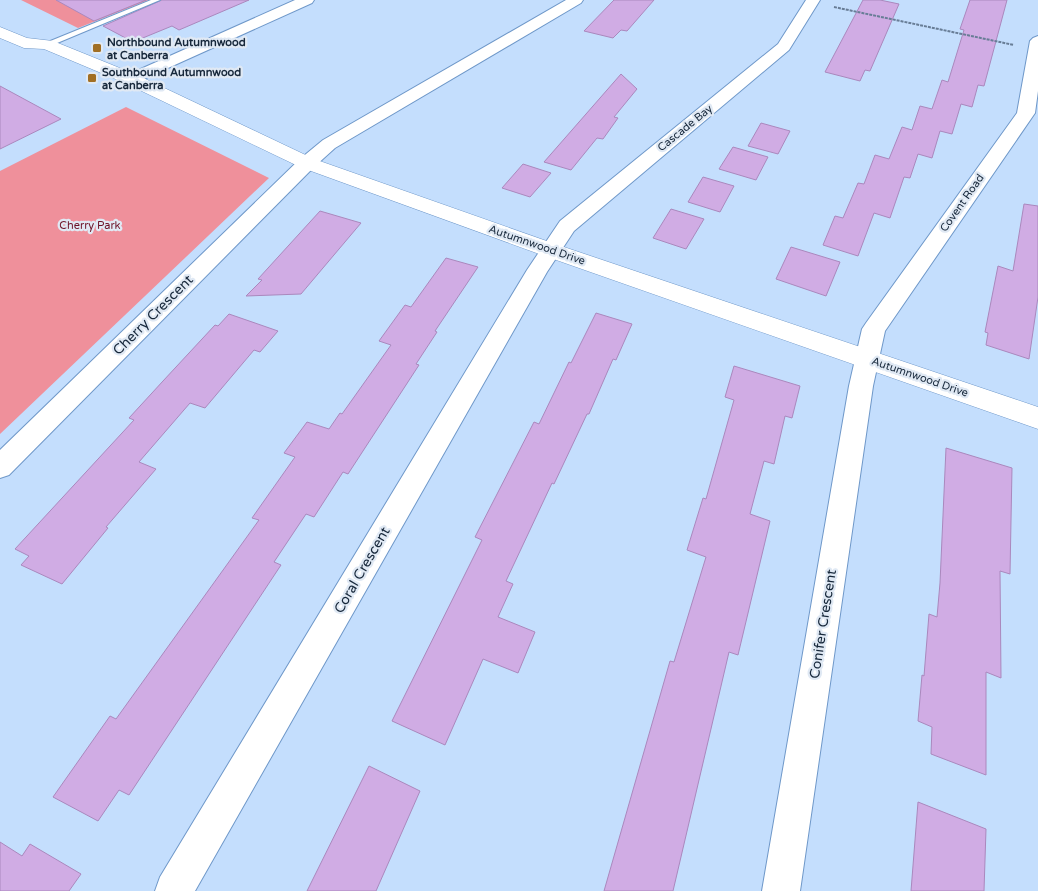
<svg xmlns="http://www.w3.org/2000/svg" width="1038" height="891" font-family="'Varela Round',sans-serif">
<rect width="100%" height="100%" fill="#c4defd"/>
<path fill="#ef909b" d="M21,0h128l-71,28z
M126,107l143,71 -269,256v-263z"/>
<path fill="#d0ace4" stroke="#aa88bd" d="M56,0h90l-52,21z
M162,0h87l-70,30 -7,-4 -39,16 -30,-16z
M614,0h40l-27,31 -6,-1 -8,8 -29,-7z
M863,0h17l19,4 -29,67 -5,-1 -5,11 -35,-9z
M970,0h37l-23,86 -6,-1 -6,22 -11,-3 -9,30 -12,-3 -8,27 -14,-4 -8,24 -6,-1 -14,41 -16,-5 -16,43 -35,-11 12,-29 8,2 15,-35 6,1 11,-29 14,4 13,-32 10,3 8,-24 12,3 10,-29 6,2 16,-52 -4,-1z
M621,74l16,15 -23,28 4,1 -15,21 -6,-1 -26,32 -27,-8z
M0,86l61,33 -61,30z
M761,123l29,8 -12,23 -30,-8z
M733,147l35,10 -12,23 -37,-11z
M523,164l28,9 -21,24 -28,-9z
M703,177l31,9 -14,26 -32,-10z
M1024,204l14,2v91l-9,62 -43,-14 2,-12 -3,-1 13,-66 15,5z
M671,209l33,10 -18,30 -33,-11z
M320,211l41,12 -60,71 -55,2 16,-16 -4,-1z
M791,247l49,15 -14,34 -50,-17z
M446,258l32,9 -43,64 2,1 -21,32 3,1 -71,109 -5,-2 -29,45 -8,-3 -32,48 7,3 -152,230 -10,-5 -21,31 -45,-24 57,-81 6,3 143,-199 -7,-2 43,-61 -11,-4 23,-31 22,7 11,-16 2,1 49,-69 -12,-4 26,-36 6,2z
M596,313l36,11 -16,36 -3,-1 -24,55h-2l-33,70 -2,-1 -46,98 7,3 -15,33 37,15 -17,41 -35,-14 -38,86 -53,-24 90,-181 -7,-3 59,-115 5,2 30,-62 2,1z
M229,314l49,17 -18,21 -6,-2 -49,58 -15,-5 -51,59 17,7 -50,58 2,1 -46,56 -41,-19 8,-9 -14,-7 119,-129 -5,-2 34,-37 52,-56 3,1z
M734,366l66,20 -8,32 -7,-2 -11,48 -10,-3 -14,53 20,7 -32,134 -9,-3 -56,239h-69l66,-230 4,1 32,-105 -19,-7 16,-52 3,1 28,-99 -9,-3z
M946,448l66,20 -2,106 -10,-3 1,107 -15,-6v103l-55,-21 1,-27 -14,-6 4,-46 2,1 5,-62 8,3 3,-34z
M369,766l51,25 -44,100h-69z
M918,802l68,27 -2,62h-73z
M0,842l22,14 8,-12 51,30 -12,17h-69z"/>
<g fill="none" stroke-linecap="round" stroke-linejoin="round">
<defs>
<path id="service" d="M151,0h9l-110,46 -7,-2z"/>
<path id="minor" d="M295,0h19l-2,3 -175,79h-12l-2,-3 2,-3z
M566,0h17l-2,3 -246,145 -21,19 -305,308 -9,3v-28l300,-291 23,-19z
M806,0h14l-31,50 -215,181 -27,41 -352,619h-40l5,-14 367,-607 33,-49 218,-177z
M1038,36v55l-3,22 -150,218 -12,55 -73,505h-38l87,-505 13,-57 4,-6 151,-210 13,-72 3,-3z"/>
<path id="tertiary" d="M0,27l27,11 26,3 84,34 177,84 244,86 480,162v22l-496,-174 -242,-88 -175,-84 -81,-34 -20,-1 -24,-10z"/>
</defs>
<use href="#service" stroke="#6f98c9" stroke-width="2"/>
<use href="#minor" stroke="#6f98c9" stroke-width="2"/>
<use href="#tertiary" stroke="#6f98c9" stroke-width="1"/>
<path stroke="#687d96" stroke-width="2" stroke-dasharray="3 1" stroke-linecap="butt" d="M834,7l180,38"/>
<use href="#service" fill="#fff" fill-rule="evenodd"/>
<use href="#minor" fill="#fff" fill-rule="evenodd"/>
<use href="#tertiary" fill="#fff" fill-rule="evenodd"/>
</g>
<g fill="#a16f24" stroke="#e0e9f4" stroke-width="2">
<rect x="92" y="43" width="10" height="10" rx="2.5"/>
<rect x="87" y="73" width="10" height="10" rx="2.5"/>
</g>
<g text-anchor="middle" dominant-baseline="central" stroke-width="4.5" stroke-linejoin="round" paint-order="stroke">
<g font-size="11" font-weight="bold" fill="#17283b" stroke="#e0e9f4" text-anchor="start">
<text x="107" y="42">Northbound Autumnwood<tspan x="107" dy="13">at Canberra</tspan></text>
<text x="102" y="72">Southbound Autumnwood<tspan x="102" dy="13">at Canberra</tspan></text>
</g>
<g font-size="11" fill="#17283b" stroke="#e0e9f4">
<text transform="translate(685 128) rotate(-39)">Cascade Bay</text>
<text transform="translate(962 203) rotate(-55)">Covent Road</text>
<text transform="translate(537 245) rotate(19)">Autumnwood Drive</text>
<text transform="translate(920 377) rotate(19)">Autumnwood Drive</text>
</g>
<g font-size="11" fill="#6d1328" stroke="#e0e9f4">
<text x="90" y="225">Cherry Park</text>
</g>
<g font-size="14" fill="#17283b" stroke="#e0e9f4">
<text transform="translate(153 315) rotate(-45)">Cherry Crescent</text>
<text transform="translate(362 570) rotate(-60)">Coral Crescent</text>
<text transform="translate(823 624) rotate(-81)">Conifer Crescent</text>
</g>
</g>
</svg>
